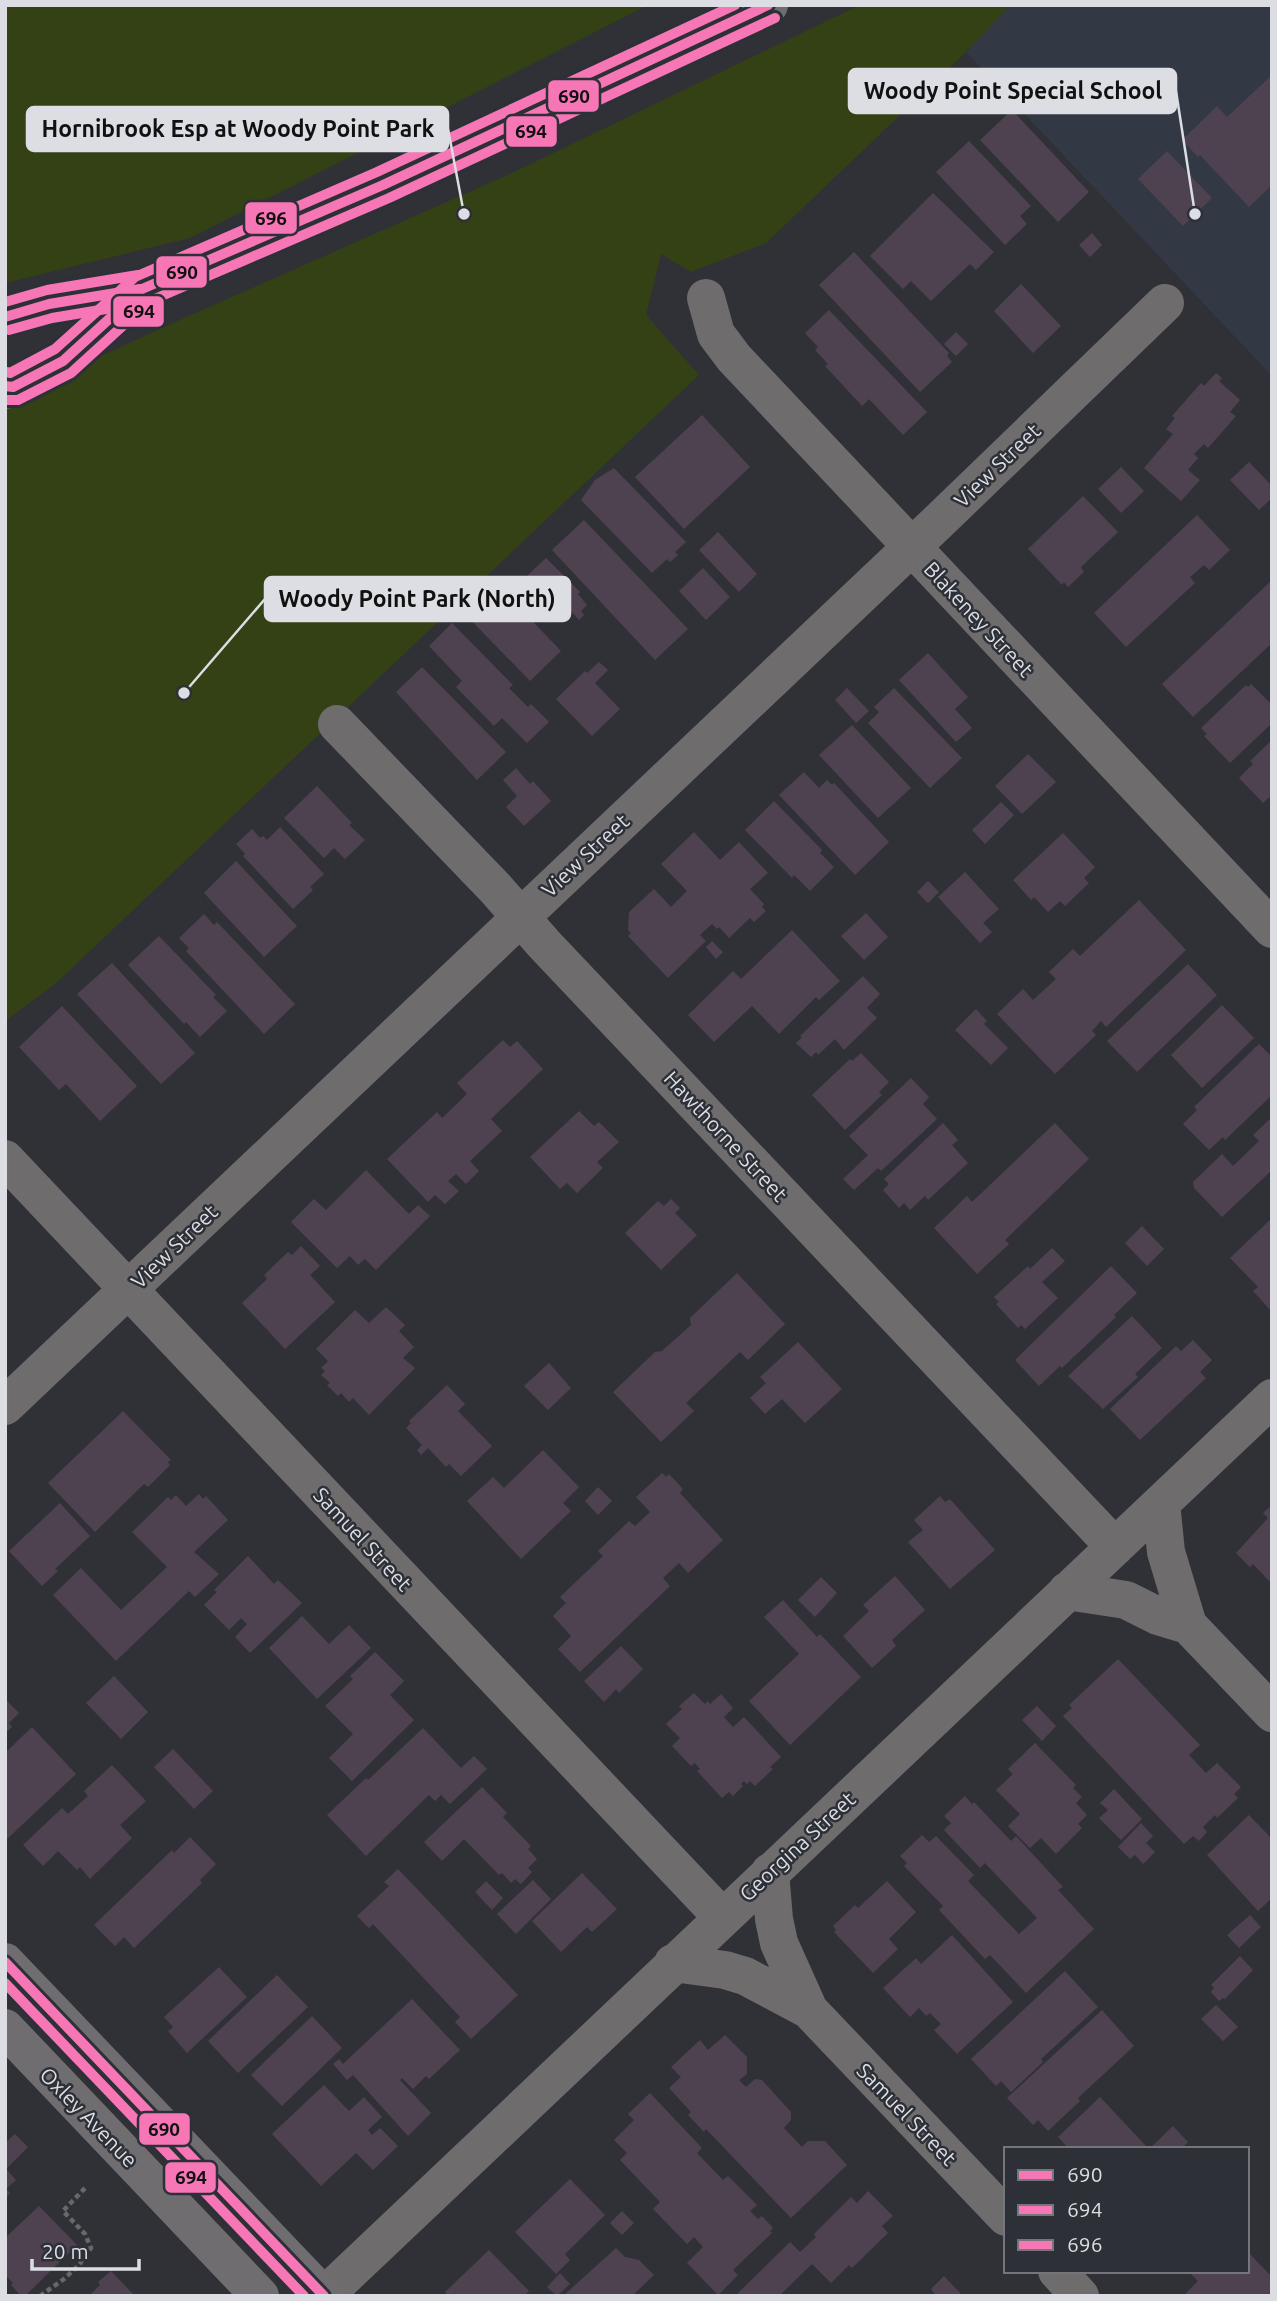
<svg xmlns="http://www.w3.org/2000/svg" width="1277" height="2301" font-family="Ubuntu,sans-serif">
<rect width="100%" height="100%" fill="#303136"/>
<path fill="#333845" d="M1011,5h261v371l-306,-324z"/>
<path fill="#344115" d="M5,5h643l-458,233 -185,45z
M860,5h151l-45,47 -200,191 -75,29 -30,-18 -15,61 53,60 -644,609 -50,37v-620l150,-70 357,-158z"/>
<path fill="#4e4250" d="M1272,75v110l-23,22 -49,-52 -2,2 -16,-17 35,-34 10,11z
M1012,110l77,82 -31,30 -78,-82z
M969,141l62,65 -11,10 7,8 -22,21 -69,-73z
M1167,151l45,47 -29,28 -45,-47z
M933,193l61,59 -18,18 -6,-6 -39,37 -20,-20 -8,8 -33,-33z
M1092,233l10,12 -12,12 -11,-12z
M854,252l95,101 -2,3 5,6 -32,30 -101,-107z
M1021,284l40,42 -28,27 -39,-42z
M829,310l98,102 -24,23 -34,-36 -7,7 -37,-40 3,-2 -13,-14 3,-3 -13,-14z
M956,332l12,12 -12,12 -12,-12z
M1216,373l6,5 -3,3 21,19 -10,12 6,4 -28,32 -4,-4 -10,10 4,4 -10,12 12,10 -19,21 -37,-33 29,-34 -7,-5 9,-11 -3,-2 29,-33 3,3z
M702,415l48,52 -66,62 -49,-52z
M1249,462l23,24v12l-13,12 -29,-30z
M1121,467l23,24 -23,22 -23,-24z
M614,468l72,74 -11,10 3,3 -8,7 -3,-3 -15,14 -71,-73 14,-20z
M1083,496l35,36 -37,35 3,5 -16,15 -4,-5 -2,3 -34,-36z
M1197,515l33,35 -21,20 -5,-5 -14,12 5,6 -69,64 -32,-34z
M584,520l104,109 -33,31 -103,-110z
M718,532l39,42 -18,18 -40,-42z
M546,558l34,34 -2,2 9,11 -6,6 3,4 -5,5 -13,-15 -19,18 -33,-35z
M703,568l27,29 -24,23 -27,-29z
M492,579l69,72 -31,30 -69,-71z
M1272,580v63l-79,74 -31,-33z
M452,623l61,62 -4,3 19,19 3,-3 18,18 -22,21 -25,-25 -8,8 -38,-39 6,-6 -33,-35z
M928,653l40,44 -13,12 17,19 -16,14 -57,-62z
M599,662l9,8 -13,13 25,26 -28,27 -36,-37 29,-28 2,2z
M422,667l84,85 -29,28 -81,-88z
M1251,684l21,21v18l-42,40 -26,-27 3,-2 -6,-6 45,-43 2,2z
M847,688l22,23 -13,12 -21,-23z
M894,688l68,70 -32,30 -62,-65 11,-11 -5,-5z
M852,725l59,63 -33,30 -59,-63z
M1272,740v55l-9,8 -24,-25 14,-14 -3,-3z
M1028,754l28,28 -34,32 -27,-28z
M516,768l14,16 3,-3 18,20 -27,25 -18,-19 11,-11 -14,-16z
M804,772l15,16 8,-8 5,5 2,-2 55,59 -34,33 -76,-80z
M317,786l35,37 -3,2 16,15 -20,19 -11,-11 -10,10 -40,-40z
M774,801l48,49 -2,3 14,14 -24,24 -16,-16 -2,3 -47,-48z
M1001,802l13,13 -29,29 -13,-14z
M280,827l44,47 -14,13 3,3 -20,19 -50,-53 2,-2 -9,-10 16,-15 8,9 3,-2 4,4z
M694,832l26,28 19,-18 29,31 -18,16 14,15 -2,3 4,4 -12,11 -4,-4 -21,20 -10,-11 -2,2 -5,-5 -12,11 6,6 -38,37 -40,-42 3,-3 -3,-3 1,-18 25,-23 17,18 16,-16 -26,-27z
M1063,833l32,34 -11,11 5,5 -24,23 -5,-5 -12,11 -14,-15 -3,3 -18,-20z
M236,861l61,65 -33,31 -60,-64z
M965,872l34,37 -16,14 9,9 -12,11 -42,-46z
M928,881l11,11 -11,11 -11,-11z
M1139,900l47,50 -80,77 -5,-6 -9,10 4,4 -41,39 -58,-60 26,-25 10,11 23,-21 -7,-7 24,-23 7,7z
M866,913l22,24 -24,23 -23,-24z
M204,914l10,11 3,-3 78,82 -31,30 -78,-83 3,-3 -10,-10z
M792,930l48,51 -21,19 -3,-3 -37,37 -27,-28 -38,36 -26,-27 45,-44 8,8z
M159,936l57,59 -3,2 14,14 -27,26 -14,-15 -2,2 -56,-59z
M712,941l11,11 -7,7 -10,-12z
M112,963l83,90 -34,31 -84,-90z
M1188,964l29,31 -80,77 -30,-31z
M863,976l17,18 -13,14 10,10 -33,32 -9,-11 -17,16 -2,-3 -5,5 -15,-14 6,-6 -2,-1z
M1222,1005l32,33 -52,50 -31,-33z
M62,1006l75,80 -37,35 -34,-37 -7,6 -40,-43z
M976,1009l11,12 -3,3 24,24 -17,17 -36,-35z
M503,1040l7,7 7,-6 26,28 -52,50 11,12 -32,30 9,10 -13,13 -10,-10 -8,7 11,10 -14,13 -10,-9 -7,7 -41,-43 50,-47 5,6 25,-24 -10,-11z
M1259,1044l13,13v38l-47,45 -2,-3 -14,13 -26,-26 14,-14 -3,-3z
M861,1053l28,29 -10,10 3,3 -37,35 -33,-35 38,-36 2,2z
M911,1078l18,19 -6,7 14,15 -56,52 -3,-3 -24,22 -11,-11 25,-24 -19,-19z
M579,1111l15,15 5,-4 20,20 -22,20 6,6 -26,25 -10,-10 -7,6 -30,-32z
M1272,1117v53l-50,47 -28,-29 -1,-6 29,-28 11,12 26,-25 -6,-6z
M943,1123l15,17 -6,5 16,18 -40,37 -3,-4 -15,14 -6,-7 -5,5 -16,-18 6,-6 -5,-5z
M1055,1123l34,36 -84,81 4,4 -32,30 -43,-46 33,-32 5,6z
M366,1170l43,44 9,-9 12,11 -54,54 -11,-11 -7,6 -8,-9 -13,12 -46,-46 23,-23 12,11z
M671,1199l9,9 -5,5 22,22 -36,35 -36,-37 33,-32 6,5z
M1272,1218v94l-19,-21 5,-4 -28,-29z
M1142,1226l22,23 -17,17 -22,-23z
M301,1246l19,20 -10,9 25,27 -50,47 -43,-46 25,-24 -3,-4 24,-23 4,3z
M1052,1248l13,13 -23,21 16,16 -33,31 -4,-4 -3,3 -22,-24 3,-2 -5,-5 34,-31 2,3z
M1111,1266l26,27 -23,22 2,2 -54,51 -2,-2 -21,20 -24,-26z
M737,1273l48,51 -37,36 -8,-8 -54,51 8,8 -33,31 -48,-50 42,-40 7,-1 29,-26 -1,-7z
M386,1307l19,18 -6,6 15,16 -11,11 12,10 -46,47 -16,-17 -4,4 -8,-9 -3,3 -11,-11 3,-2 -9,-8 4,-4 -4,-3 7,-7 -12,-12 39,-39 14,13z
M1132,1316l30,32 -27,26 3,3 -35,32 -35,-33z
M1193,1340l19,20 -12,12 6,6 -66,62 -30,-31 66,-63 5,5z
M798,1342l44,47 -37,34 -23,-24 -17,15 -15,-16 16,-15 -6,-6z
M549,1363l22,25 -23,22 -24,-24z
M447,1385l18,19 -7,7 34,35 -31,30 -12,-12 -3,3 -18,-19 -7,7 -4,-5 5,-5 -16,-17 5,-5 -2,-2z
M123,1411l48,49 -3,2 2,3 -22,22 -4,-3 -49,48 -47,-49z
M543,1450l36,37 -16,16 8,8 -50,48 -54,-58 26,-24 11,11z
M662,1473l4,4 3,-3 14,15 -3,4 43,47 -35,33 -9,-10 -16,15 7,8 -90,86 -22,-23 13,-13 -18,-20 13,-13 -6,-6 43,-41 -5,-5 31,-30 6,5 15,-14 -14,-15z
M598,1487l14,14 -14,14 -13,-14z
M199,1494l4,5 3,-3 22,24 -34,32 25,22 -24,23 -6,-6 -73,70 -63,-66 28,-27 40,42 46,-43 -35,-35 36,-35 3,3 5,-5 10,11z
M940,1496l5,6 5,-3 45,51 -45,39 -42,-47 15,-12 -9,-10z
M60,1503l30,33 -35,33 3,2 -16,15 -33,-35z
M1272,1505v79l-19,-20 -3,3 -14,-14 32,-35 -5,-5z
M248,1556l26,28 4,-4 24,23 -52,50 -15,-16 12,-13 -6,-6 -12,12 -25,-25 13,-13 -3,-2z
M895,1576l30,34 -33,30 4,6 -24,22 -29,-32 26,-25 -6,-6z
M821,1577l16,16 -22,24 -17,-17z
M783,1600l34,37 3,-3 41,43 -71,68 -41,-44 50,-47 -35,-37z
M302,1616l27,28 20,-19 22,23 -54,51 -48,-51z
M621,1646l22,23 -24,24 -3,-4 -12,13 -20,-21z
M375,1652l29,29 -14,14 24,25 -62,61 -23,-23 24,-24 -28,-28 28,-27 -3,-3z
M1118,1659l82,86 -11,10 17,18 11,-10 24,24 -7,7 4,4 -21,20 -2,-3 -12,12 4,5 -8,9 -6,-5 -9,8 -121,-128 9,-8 -3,-3z
M114,1676l34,36 -27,27 -35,-36z
M694,1693l11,11 3,-3 2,3 11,-10 12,14 -9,9 9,10 11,-10 37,40 -11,10 3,2 -18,17 -5,-5 -3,3 -3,-3 -3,3 2,2 -10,10 -4,-4 -7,6 -25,-27 3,-2 -5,-6 -4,3 -19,-20 8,-8 -14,-14 16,-15 -3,-3z
M5,1699l14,14 -10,10 3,4 -7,6z
M1037,1706l19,20 -14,15 -20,-21z
M32,1727l44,47 -71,67v-88z
M423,1728l38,40 13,-12 13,13 -37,35 -9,-9 -6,6 -6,-6 -63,61 -39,-41 39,-37 2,2z
M1035,1743l41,42 -3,3 9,9 -6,6 11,12 -9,9 4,4 -26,26 -15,-16 -11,10 -22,-22 12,-12 -24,-24 17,-16 -5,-5z
M173,1749l40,42 -19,18 -40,-42z
M112,1765l34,36 -26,24 12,13 -42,41 -10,-12 -3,3 -19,-19 -15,15 -20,-21 39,-37 6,6 20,-18 -4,-5z
M482,1787l25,26 -4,4 28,29 -3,3 9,10 -9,9 4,4 -11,12 -6,-5 -4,4 -9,-10 -3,2 -35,-36 -22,22 -18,-19z
M1114,1789l28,30 -21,21 -22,-22 9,-8 -8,-7z
M965,1796l7,8 2,-2 37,39 5,-5 47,51 -5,3 36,39 -68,64 -36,-38 -5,4 -46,-49 4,-4 -39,-40 3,-3 -7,-7 22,-21 7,7 7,-6 38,39 -6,6 51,53 18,-16 -52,-55 -5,5 -36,-38 7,-7 -7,-7z
M1249,1815l23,24v59l-14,13 -51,-56z
M1141,1823l12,13 -7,7 9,9 -12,12 -8,-9 -5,4 -12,-12z
M190,1837l26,27 -16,16 2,3 -68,65 -10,-11 -9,9 -21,-21 78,-75 2,3z
M398,1869l120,126 -47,44 -16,-17 5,-5 -87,-93 -4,4 -12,-12 32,-30 -5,-4z
M582,1873l35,36 -25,23 -5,-5 -26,25 -29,-31z
M533,1880l18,19 -35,35 -19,-20z
M486,1881l17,17 -11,12 -17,-18z
M887,1881l29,31 -27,27 9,10 -25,24 -39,-41 2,-2 -3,-4 22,-21 3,3z
M1250,1915l11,12 -22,21 -12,-13z
M952,1935l61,67 -56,52 -23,-24 7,-6 -11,-11 -4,3 -7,-8 -9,9 -27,-29 33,-30 5,6z
M1240,1956l13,14 -28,29 -2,-1 -4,3 -8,-9 3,-4 -3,-3z
M219,1967l28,30 -60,56 -19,-22 5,-4 -9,-10z
M1065,1971l33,36 -57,52 2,3 -32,30 -10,-11 -5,5 -25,-27z
M277,1975l31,32 -70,66 -30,-32z
M412,1999l48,51 -31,29 -3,-3 -13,13 -11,-11 -2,2 31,33 -23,23 -55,-61 -6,5 -14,-16 6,-5 4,5z
M1216,2005l22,22 -15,14 -22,-22z
M1102,2010l32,36 -56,52 2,3 -32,30 -10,-11 -5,5 -26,-27z
M312,2016l30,32 -60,58 -31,-31z
M725,2035l22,22v17l-8,6 7,7 9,-8 7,1 29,32v8l-7,8 18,19 6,-6h17l22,24 -56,53 -85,-89 -2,3 -16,-17 3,-3 -22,-24 12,-11 -10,-10 29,-27 8,10z
M324,2085l25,26 15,-14 18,20 -14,13 4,5 8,-7 18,18 -25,24 -17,-17 -35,33 -49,-52z
M650,2093l52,55 -5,5 26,27 5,-4 29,29 -7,6 8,8 4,-3 11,12 -3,3 2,2 -39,37 5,5 -20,20 -31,-32 16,-16 -9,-10 -7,7 -34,-35 7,-7 -40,-42 7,-7 -13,-13 20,-20 -6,-6z
M1100,2097l46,49 -3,3h-74l-11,-12z
M1173,2126l15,16 -7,7h-32z
M15,2134l13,13 -22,22 10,11 -10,9 4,4 -5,5v-55z
M570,2179l35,36 -40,39 5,6 -14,14 -41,-42z
M868,2191l25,25 -11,10 6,7 -36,35 -3,-3 -18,18 -19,-19 -33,32h-44l55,-54 10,10 16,-15 -2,-3 37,-37 6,6z
M39,2206l38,39 -52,51h-4l-10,-11 2,-2 -8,-8v-37z
M622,2211l12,12 -12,12 -12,-12z
M616,2248l9,9 14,3 15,15 -22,21h-69z
M489,2250l40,41 -5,5h-75l-4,-4z
M1247,2251l25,26v19h-84l-2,-3 12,-12 -10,-10h59z
M111,2271l24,25h-46l11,-11 -2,-3z
M560,2273l10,11 -13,12 -10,-9z
M944,2276l19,20h-27l-5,-7z"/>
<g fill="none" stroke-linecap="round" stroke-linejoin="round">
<path stroke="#68686a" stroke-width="4.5" stroke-dasharray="5 3.5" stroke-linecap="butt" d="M40,2296l24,-17 15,-14 12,-17 -6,-14 -22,-23 24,-25"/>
<path stroke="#6e6c6d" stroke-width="38" d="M706,298l10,36 18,24 538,571
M337,724l159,165 48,55 571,603
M5,1159l717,758
M5,1406l933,-884 227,-219
M1161,1503l5,49 22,73 84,88
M1067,1591l59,9 32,16 30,9
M770,1872l4,47 5,24 30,67
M673,1963l52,7 20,6 64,34 197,207
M1057,2271l23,25
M324,2296l948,-898"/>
<path stroke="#6f6d6f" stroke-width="38" d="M5,317l44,-13 93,-15 241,-104 386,-180
M5,390l58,-29 79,-72
M5,1962l319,334
M5,2028l255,268"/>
<defs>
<path id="bus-1" d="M5,317l44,-13 91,-15
M5,386l8,1 50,-26 79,-72 241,-104 385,-180
M5,1962l319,334"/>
<path id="bus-2" d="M9,330l43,-12 90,-15
M5,400h13l53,-27 79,-72 239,-103 386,-180
M5,1983l299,313"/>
<path id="bus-3" d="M5,302l42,-12 91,-15
M7,372l3,1 45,-24 80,-72 242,-105 358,-167"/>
</defs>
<use href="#bus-1" stroke="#2e3038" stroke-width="16"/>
<use href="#bus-2" stroke="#2e3038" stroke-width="16"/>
<use href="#bus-3" stroke="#2e3038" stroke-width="16"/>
<use href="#bus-1" stroke="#f676b6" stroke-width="10"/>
<use href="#bus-2" stroke="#f676b6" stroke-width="10"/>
<use href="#bus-3" stroke="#f676b6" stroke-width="10"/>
</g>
<g text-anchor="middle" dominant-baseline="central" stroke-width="5" stroke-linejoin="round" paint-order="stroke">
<g font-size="21" fill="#dcdee3" stroke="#2e3038">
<text transform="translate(997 465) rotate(-44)">View Street</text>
<text transform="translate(979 619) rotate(47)">Blakeney Street</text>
<text transform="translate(585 855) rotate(-43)">View Street</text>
<text transform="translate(726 1136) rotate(47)">Hawthorne Street</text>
<text transform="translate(174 1246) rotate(-44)">View Street</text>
<text transform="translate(363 1539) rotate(47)">Samuel Street</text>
<text transform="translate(797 1846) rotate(-43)">Georgina Street</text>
<text transform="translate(907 2114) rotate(46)">Samuel Street</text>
<text transform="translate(89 2117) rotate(46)">Oxley Avenue</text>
</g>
</g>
<path fill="none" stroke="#dcdee3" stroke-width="2.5" d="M1195 214L1176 91M464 214L448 129M184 693L265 599"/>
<g fill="#dcdee3" stroke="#2e3038" stroke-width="2.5">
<circle cx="1195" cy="214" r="7"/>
<circle cx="464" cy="214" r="7"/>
<circle cx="184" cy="693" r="7"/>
</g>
<g fill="#dcdee3" stroke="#dcdee3" stroke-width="2.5">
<rect x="849" y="69" width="327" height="44" rx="7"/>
<rect x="27" y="107" width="421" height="44" rx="7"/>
<rect x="265" y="577" width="305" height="44" rx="7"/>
</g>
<g font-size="23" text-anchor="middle" font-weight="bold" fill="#111">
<text x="1013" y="99">Woody Point Special School</text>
<text x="238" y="137">Hornibrook Esp at Woody Point Park</text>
<text x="417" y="607">Woody Point Park (North)</text>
</g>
<g stroke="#2e3038" stroke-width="2.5">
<rect x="547" y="79" width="53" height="34" rx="7" fill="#f676b6"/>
<rect x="505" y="115" width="53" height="33" rx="7" fill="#f676b6"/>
<rect x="244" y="201" width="54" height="34" rx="7" fill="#f676b6"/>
<rect x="155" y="255" width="53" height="34" rx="7" fill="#f676b6"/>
<rect x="112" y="295" width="53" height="33" rx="7" fill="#f676b6"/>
<rect x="138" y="2112" width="53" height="34" rx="7" fill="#f676b6"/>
<rect x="164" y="2161" width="53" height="33" rx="7" fill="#f676b6"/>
</g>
<g font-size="19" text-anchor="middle" font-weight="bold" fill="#111">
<text x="574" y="103">690</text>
<text x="531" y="138">694</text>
<text x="271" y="225">696</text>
<text x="182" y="279">690</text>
<text x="139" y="318">694</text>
<text x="164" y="2136">690</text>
<text x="191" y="2184">694</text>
</g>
<rect width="1277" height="2301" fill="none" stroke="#dcdee3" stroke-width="14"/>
<rect x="1004" y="2147" width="245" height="126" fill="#2e3038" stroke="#74767c" stroke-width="2"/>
<rect x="1018" y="2170" width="35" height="10" fill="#f676b6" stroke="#74767c" stroke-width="2"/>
<text x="1067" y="2182" font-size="21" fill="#dcdee3">690</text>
<rect x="1018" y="2205" width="35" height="10" fill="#f676b6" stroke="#74767c" stroke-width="2"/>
<text x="1067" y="2217" font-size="21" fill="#dcdee3">694</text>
<rect x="1018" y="2240" width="35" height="10" fill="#f676b6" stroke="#74767c" stroke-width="2"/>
<text x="1067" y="2252" font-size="21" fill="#dcdee3">696</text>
<path d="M32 2259v10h107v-10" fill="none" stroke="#dcdee3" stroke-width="3.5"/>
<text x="42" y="2259" font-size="21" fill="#dcdee3" stroke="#2e3038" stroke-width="5" paint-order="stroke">20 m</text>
</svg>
